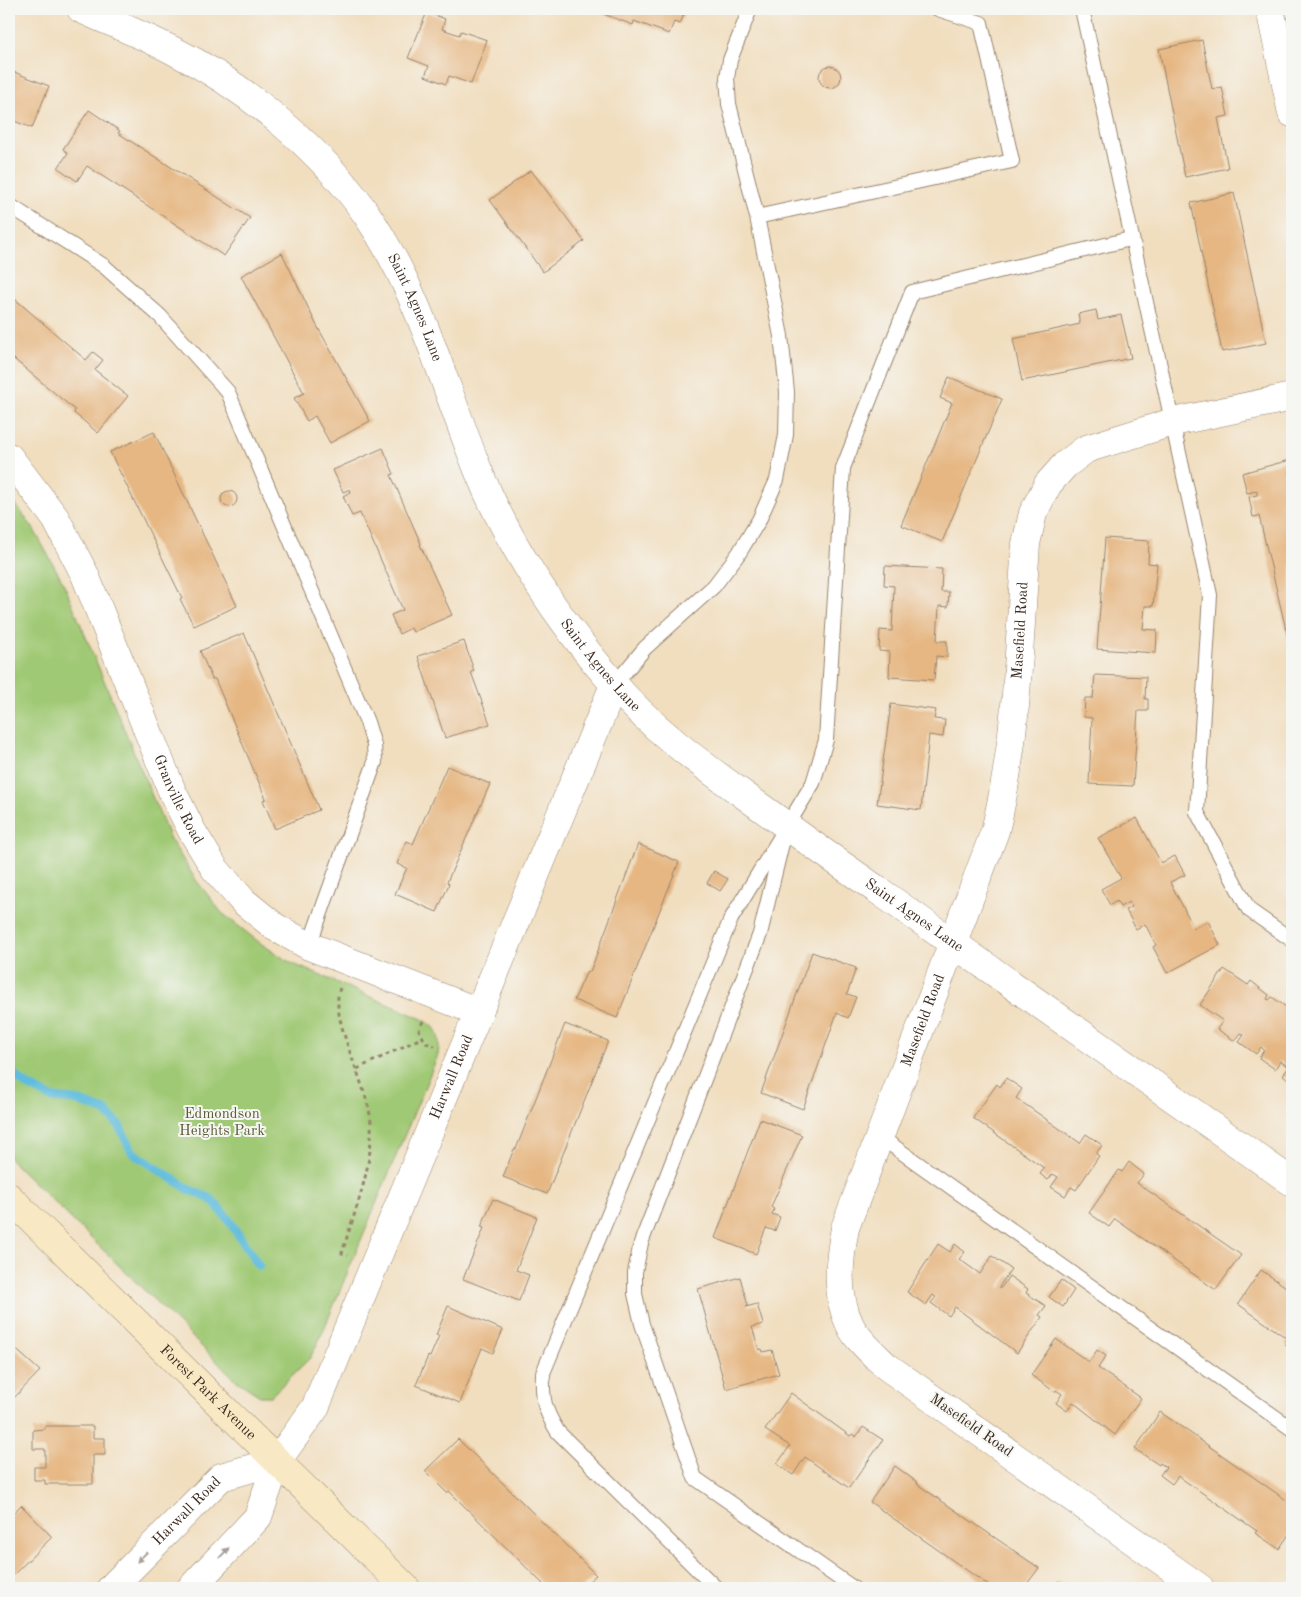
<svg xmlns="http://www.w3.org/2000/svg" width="1301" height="1597" font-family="'Old Standard TT',serif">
<rect width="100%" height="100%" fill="#f6f6f2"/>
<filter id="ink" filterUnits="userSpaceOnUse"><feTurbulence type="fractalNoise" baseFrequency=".02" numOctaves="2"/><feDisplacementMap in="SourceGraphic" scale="10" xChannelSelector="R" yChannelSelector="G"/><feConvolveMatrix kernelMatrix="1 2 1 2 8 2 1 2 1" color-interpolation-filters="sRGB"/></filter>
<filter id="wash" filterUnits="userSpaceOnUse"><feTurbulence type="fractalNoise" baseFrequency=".0096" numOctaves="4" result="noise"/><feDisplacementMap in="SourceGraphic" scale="20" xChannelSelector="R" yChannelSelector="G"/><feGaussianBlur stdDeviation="1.12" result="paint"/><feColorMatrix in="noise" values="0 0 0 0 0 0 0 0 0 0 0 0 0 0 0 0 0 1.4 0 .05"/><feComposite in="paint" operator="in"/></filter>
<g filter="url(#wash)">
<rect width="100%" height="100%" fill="#f1debf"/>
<path fill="#a0c975" stroke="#6e7a4a" d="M9,495l24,33 30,54 107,257 26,41 26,33 38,30 31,20 129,55c18,8 21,18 18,37l-117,281 -11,22 -39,38h-11l-23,-15 -228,-223z"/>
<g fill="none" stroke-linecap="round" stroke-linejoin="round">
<path stroke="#5ebcdc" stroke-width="9" d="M9,1070l16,14 27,14 23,2 30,11 14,14 13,27 58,38 21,9 17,20 31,47"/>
</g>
<g id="blocks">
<path fill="#e6b783" d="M603,9h83l-6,15 -6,-2 -5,12 -35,-13 -1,4 -32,-12z
M1141,9h45v2h-45z
M427,12l18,7 -3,10 17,6 2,-4 26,9 -16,44 -22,-8 -3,8 -21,-8 4,-10 -21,-8z
M1202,40l10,49 10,-2 6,29 -10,2 10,50 -43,9 -26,-128z
M819 77a11 11 0 1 1 22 0a11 11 0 1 1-22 0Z
M9,70l40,16 -17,42 -23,-9z
M89,110l31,21 -2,2 132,85 -26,38 -137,-90 -10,15 -19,-13 10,-15 -5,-4z
M531,170l53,71 -41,31 -53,-72z
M1234,193l32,150 -44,9 -31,-149z
M282,253l34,71 54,97 -40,22 -15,-27 -8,5 -13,-23 10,-5 -63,-117z
M9,294l77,66 7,-8 10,8 -8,10 33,26 -30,37 -24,-20 1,-3 -66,-55z
M1096,310l2,10 23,-5 10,43 -109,23 -9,-42 67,-15 -2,-10z
M949,377l53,22 -60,143 -41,-17 51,-122 -12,-5z
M154,432l83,174 -43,20 -14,-27 2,-1 -72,-146z
M383,448l11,26 -3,1 30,69 -1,1 32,70 -39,17 -2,-4 -12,6 -8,-19 12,-5 -43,-97 -8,3 -9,-20 8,-4 -1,-3 -7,3 -10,-22z
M1290,460l2,177 -4,1 -29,-122 -6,1 -4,-20 8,-2v-4l-10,2 -5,-20z
M221 499a8 8 0 1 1 16 0a8 8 0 1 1-16 0Z
M1105,538l44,3 -1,22 9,1 -4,42h-8l-2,23 14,1 -1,23 -59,-4z
M885,566l57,3 -1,23h8l-1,15 -9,-1 -2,35h10v16l-11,-1 -2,24 -45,-3 1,-25 -11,-1 1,-21 12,1 2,-45 -10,-1z
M244,633l75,177 -44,19 -12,-29 3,-1 -51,-120h-3l-12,-28z
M464,641l10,30 -3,1 19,52 -45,14 -27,-82z
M1095,675l51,2 -1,22h3v12h-10l-5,75 -44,-2 3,-66 -8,-1 1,-19h8z
M891,704l45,6 -2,9 11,1 -2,17 -14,-2 -8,75 -44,-6z
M447,766l43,18 -43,98 2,2 -12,28 -42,-18 12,-26 -10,-4 10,-23 6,3z
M1137,818l24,45 14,-7 10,19 -15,7 24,46 14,-7 12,24 -53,28 -14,-26 3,-2 -11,-21 -9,5 -10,-19 6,-3 -3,-5 -9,5 -3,-6 -7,4 -9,-16 20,-11 -23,-40z
M638,844l41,18 -62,156 -43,-18 13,-29 3,1z
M714,871l14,8 -8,12 -13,-8z
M812,952l44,16 -9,26 9,3 -8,21 -11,-5 -34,96 -42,-16z
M1224,969l24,16 3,-4 18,14 -2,4 2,1 3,-3 17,12 -2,3 5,4v66l-9,-7 6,-8 -9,-6 -5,8 -16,-11 5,-8 -3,-3 -5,7 -17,-12 5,-7 -3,-2 -6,8 -18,-12 6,-8 -23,-16z
M565,1024l43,17 -61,153 -44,-17 11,-28h2z
M1006,1078l16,11 -6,9 64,45 6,-9 16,11 -6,9 3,2 -23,34 -5,-3 -6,9 -14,-9 7,-10 -5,-3 -5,6 -8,-6 4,-6 -71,-50 24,-34 3,3z
M760,1119l42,16 -31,72 3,2 -2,5 8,3 -5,14 -9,-3 -10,26 -41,-16z
M1129,1162l15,12 -7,9 104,72 -25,35 -101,-71 -6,8 -20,-14 30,-43 3,2z
M493,1199l44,18 -21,53 13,5 -10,26 -56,-22 21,-51 -3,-1z
M938,1244l12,8 5,-8 10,8 -6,7 21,15 12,-18 19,13 -12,18 2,1 8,-12 19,13 -2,4 20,13 -7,9 3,2 -25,36 -62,-46 -6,9 -18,-13 5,-6 -3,-2 -7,10 -19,-13z
M1261,1270l31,21v59l-7,-6 3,-5 -50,-35z
M740,1277l8,29 -2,1 11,-3 6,20 -11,3 7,23 3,-1 1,3 9,-2 7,24 -53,15 -28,-100z
M1061,1280l13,10 -11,17 -14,-10z
M448,1306l55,24 -10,23 -11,-5 -22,55 -44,-18 12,-29 2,1 9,-21 -3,-1z
M1056,1339l33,23 8,-12 9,6 -8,12 43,30 -26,37 -42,-33 -6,9 -11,-8 6,-9 -6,-4 -1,2 -24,-17z
M9,1343l31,28 -31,32z
M791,1393l59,43 2,-2 4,3 7,-10 20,13 -34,48 -44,-31 -12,18 -16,-11 13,-18 -25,-16z
M1160,1412l132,92v26l-13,19 -24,-16 2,-2 -79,-55 -6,8 -12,-9 6,-8 -6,-4 -1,2 -24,-16z
M45,1426h48v12h12v17h-12v29h-48v-4h-11v-13h11v-18h-12v-19l12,-1z
M458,1439l138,136 -14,13h-39l-2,-2 2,-2 -94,-93 -2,2 -22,-22z
M895,1466l23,17 -1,1 122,84 -15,20h-32l-122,-86z
M21,1505l31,32 -43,42v-61z
M1058,1581l9,7h-14z"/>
</g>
</g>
<g filter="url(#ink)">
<use href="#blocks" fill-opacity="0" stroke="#96846e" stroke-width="1"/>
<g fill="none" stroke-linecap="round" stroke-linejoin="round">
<defs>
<path id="lane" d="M1082,9l128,586 -13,217 52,98 43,30
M9,205l95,61 56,50 68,76 139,330 7,23 1,17 -66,184
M757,217l255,-56 -31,-138 -43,-14
M614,685l31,-37 69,-62 25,-33 20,-33 18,-40 9,-45 1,-43 -6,-56 -24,-119 -28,-113 -2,-26 3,-18 20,-51
M783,839l-23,95 -119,309 -6,29v22l7,30 53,154 158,110
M879,1136l413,293
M716,1588l-158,-156c-14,-22 -16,-33 -15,-59l188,-454 82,-136 13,-43 17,-272 69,-176 218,-53"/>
<g id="street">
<path id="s1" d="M81,9c31,14 64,27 95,43 70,35 146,98 191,163 53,78 76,168 111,255 30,74 81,151 134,212 38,45 85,79 132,113 45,33 90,65 135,96 138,97 276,194 413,291"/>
<path d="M1270,9l22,104"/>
<path id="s2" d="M9,457l47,62 29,56 87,216 20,40 23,38 28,32 32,26 34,19 170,66"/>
<path id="s3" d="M111,1588l110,-111 56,-16"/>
<path id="s4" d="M191,1588l67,-71 19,-56 38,-53 299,-723"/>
<path id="s5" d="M1200,1588l-314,-222c-12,-12 -29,-26 -36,-41 -15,-31 -11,-65 -5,-97l150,-397c23,-93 24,-191 31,-287l7,-31 15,-29 17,-19 21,-16 87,-27 119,-25"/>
</g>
<g id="secondary">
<path id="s6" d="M9,1197l397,391"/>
</g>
</defs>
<use href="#lane" stroke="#96846e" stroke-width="16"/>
<use href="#street" stroke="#96846e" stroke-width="29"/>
<use href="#secondary" stroke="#96846e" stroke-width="29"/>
<path stroke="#96846e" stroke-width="3" stroke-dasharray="4 4" stroke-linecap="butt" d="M340,988c-12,30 29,98 31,135 2,45 -16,87 -29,130l6,2
M423,1021l-4,9 7,13 9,3
M357,1069l66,-32"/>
<use href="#lane" stroke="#fff" stroke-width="14"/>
<use href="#street" stroke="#fff" stroke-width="28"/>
<use href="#secondary" stroke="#f8e8c3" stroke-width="28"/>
</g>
<defs><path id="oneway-solid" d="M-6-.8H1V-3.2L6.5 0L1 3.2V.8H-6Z" transform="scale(1.25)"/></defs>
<g fill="#a79f9a">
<use href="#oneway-solid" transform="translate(224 1553) rotate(-47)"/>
<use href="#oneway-solid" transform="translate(142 1557) rotate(135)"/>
</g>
</g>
<g text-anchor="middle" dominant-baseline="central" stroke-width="4" stroke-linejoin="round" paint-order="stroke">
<g font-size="15" fill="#3b2a1e" stroke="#f6f6f2">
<text stroke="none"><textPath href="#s1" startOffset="462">Saint Agnes Lane</textPath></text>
<text stroke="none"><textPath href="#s5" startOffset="1165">Masefield Road</textPath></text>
<text stroke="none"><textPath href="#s1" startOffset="868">Saint Agnes Lane</textPath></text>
<text stroke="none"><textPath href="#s2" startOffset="384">Granville Road</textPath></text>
<text stroke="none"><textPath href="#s1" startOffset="1271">Saint Agnes Lane</textPath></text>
<text stroke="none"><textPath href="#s5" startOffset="760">Masefield Road</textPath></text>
<text stroke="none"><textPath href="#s4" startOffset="580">Harwall Road</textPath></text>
<text stroke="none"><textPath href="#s6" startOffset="279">Forest Park Avenue</textPath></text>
<text transform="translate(971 1426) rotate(35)">Masefield Road</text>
<text stroke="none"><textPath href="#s3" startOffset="108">Harwall Road</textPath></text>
</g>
<g font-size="15" fill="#595a38" stroke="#f6f6f2">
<text x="222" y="1114">Edmondson<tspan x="222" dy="17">Heights Park</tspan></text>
</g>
</g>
<rect width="1301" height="1597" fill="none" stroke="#f6f6f2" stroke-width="30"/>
</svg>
